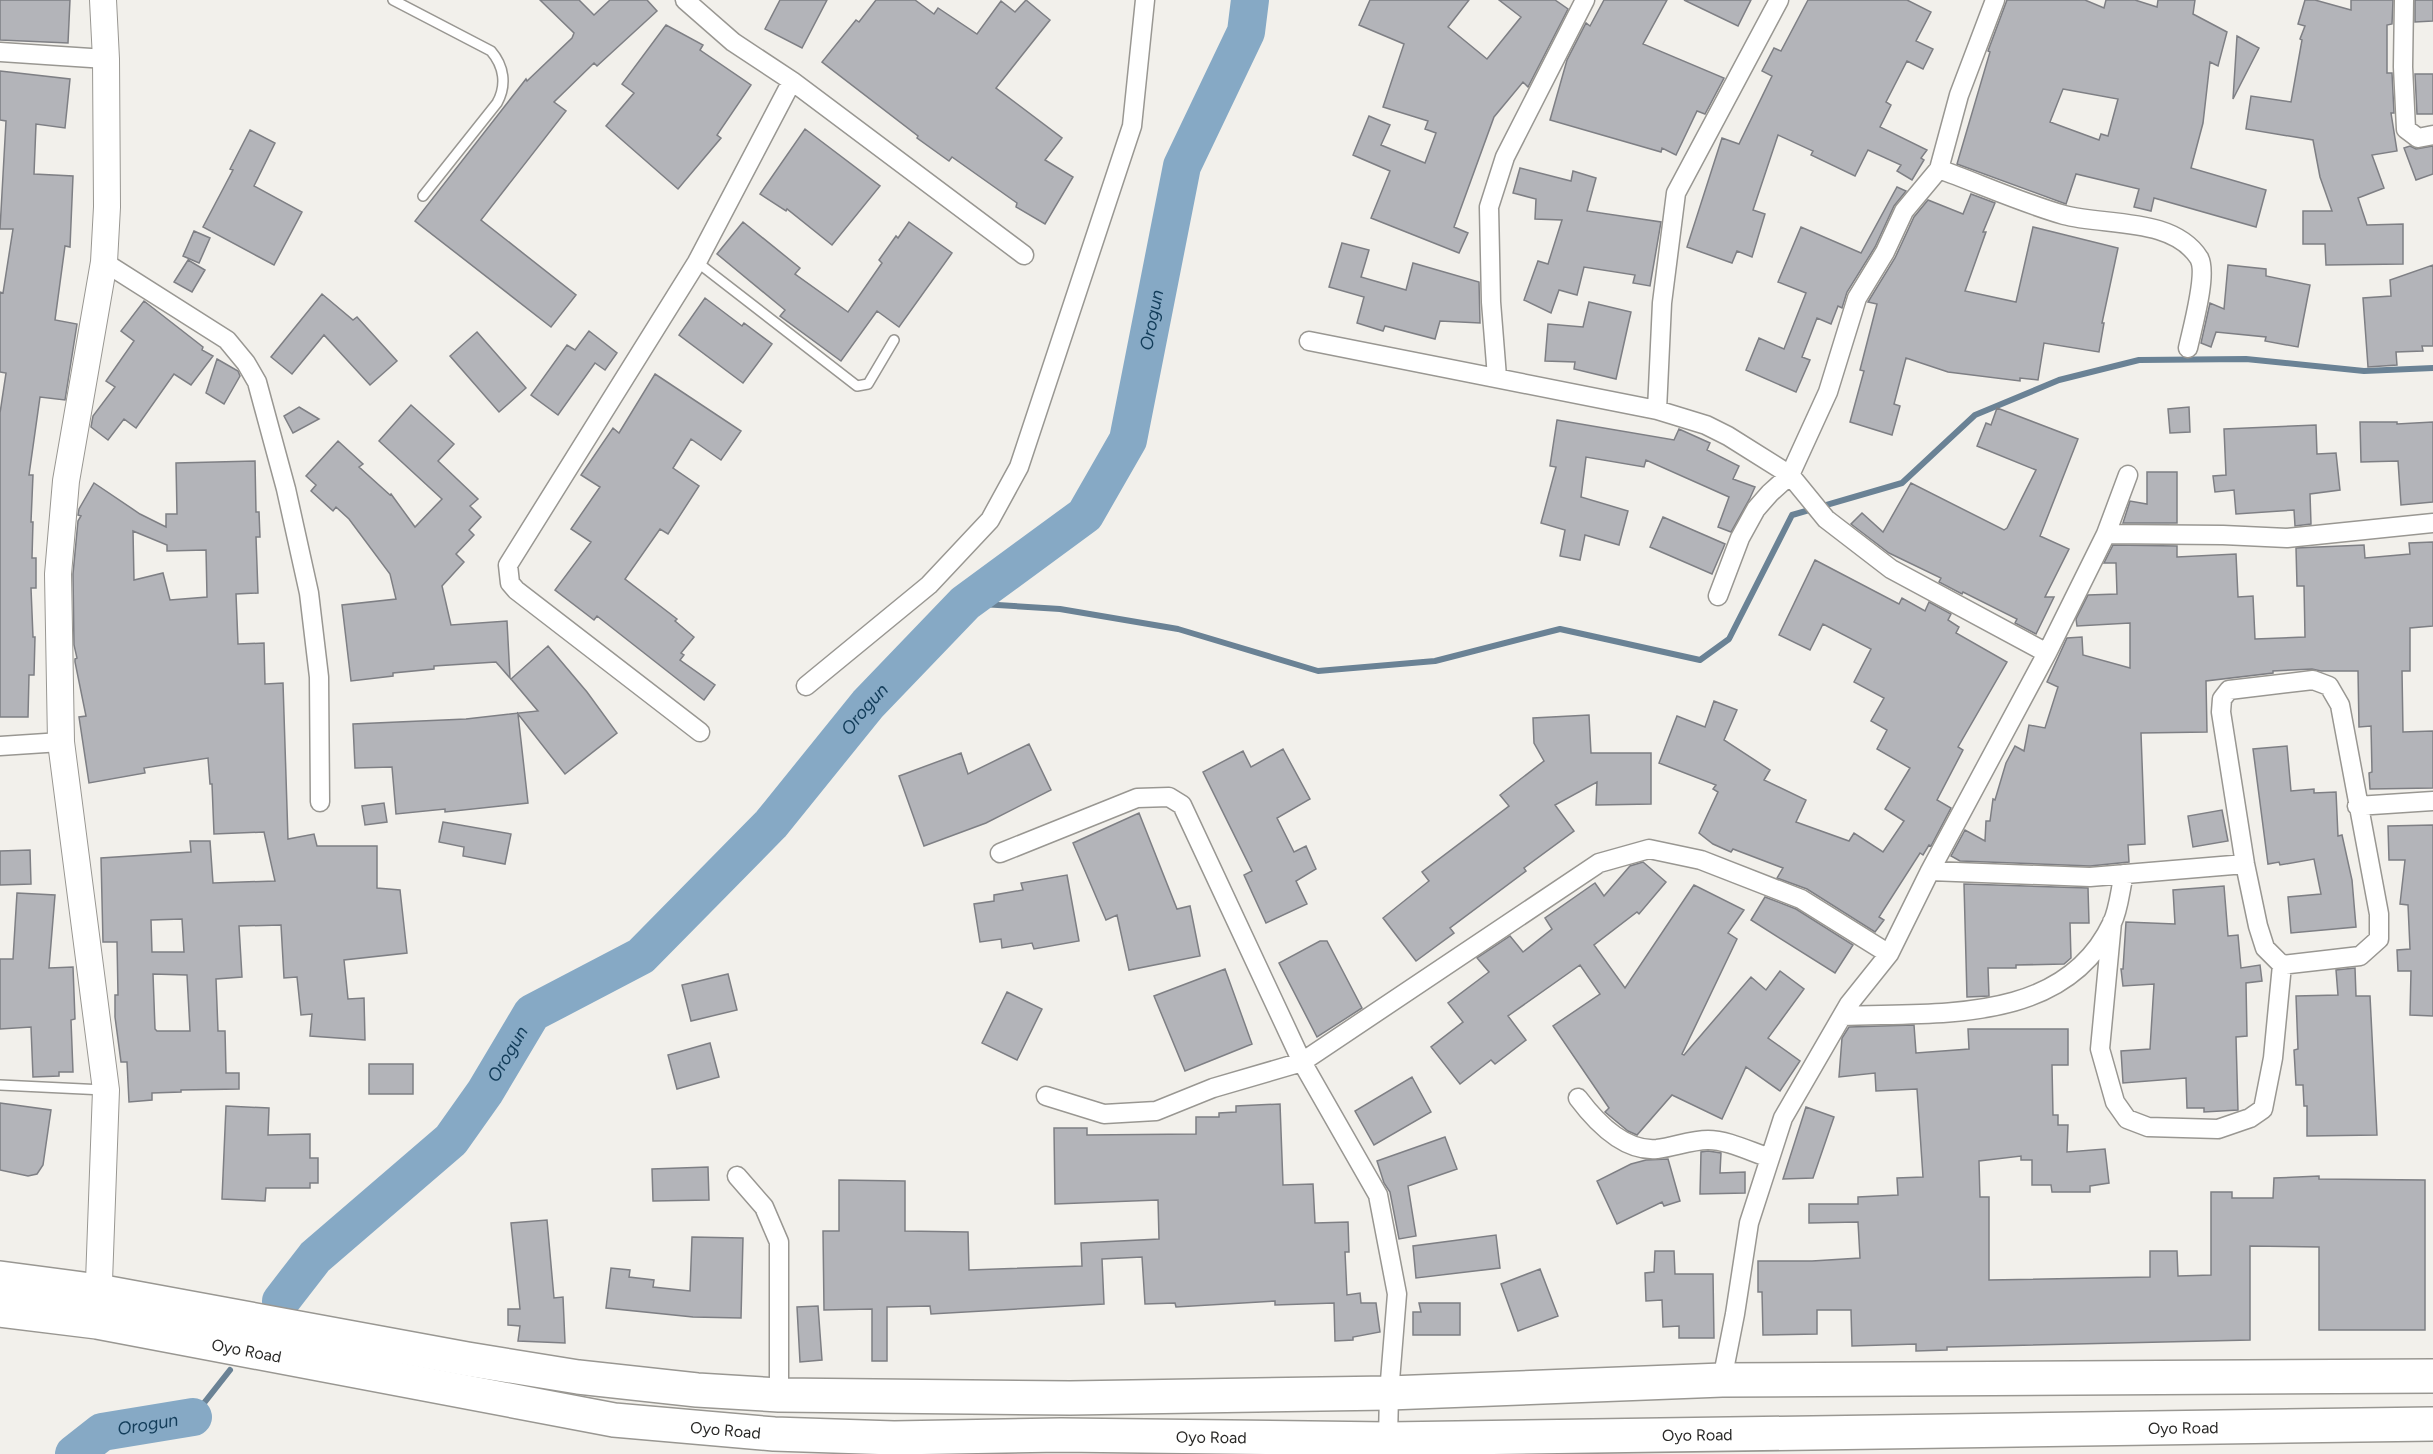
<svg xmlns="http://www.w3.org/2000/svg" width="2433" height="1454" font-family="Figtree,sans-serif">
<rect width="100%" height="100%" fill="#f2f0eb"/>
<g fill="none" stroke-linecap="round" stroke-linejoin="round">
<path stroke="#6a8295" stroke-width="6" d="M965,603l95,6 118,20 140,42 117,-10 125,-32 140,31 29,-21 63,-124 110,-32 73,-68 84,-35 80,-20 107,-1 118,12 69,-3
M193,1417l37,-47"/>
<g stroke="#86a9c5" stroke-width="38">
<path id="s1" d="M281,1301l34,-44 136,-117 34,-48 47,-79 109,-57 130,-132 97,-120 97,-101 120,-88 43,-75 54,-274 64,-134 4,-32"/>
<path id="s2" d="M74,1454l28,-22 91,-15"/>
</g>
</g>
<path fill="#b3b4b9" stroke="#7e7f84" stroke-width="1.5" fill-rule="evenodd" d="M0,0h70l-2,43 -68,-3z
M540,0h39l15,15 16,-15h37l10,11 -60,55 -3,-3 -40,39 12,9 -85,109 95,75 -25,32 -136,-106 111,-142 1,2 45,-43 2,-5z
M780,0h47l-25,48 -37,-19z
M876,0h39l19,14 4,-6 39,26 24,-33 14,11 11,-12 24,20 -54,68 66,50 -17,22 28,17 -28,47 -29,-17 1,-4 -65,-46 -3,4 -32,-23 1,-2 -96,-74 34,-42 3,2z
M1370,0h99l-21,27 39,32 34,-42 -22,-17h56l13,9 -40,78 -5,-5 -29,35 -40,110 14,6 -9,20 -88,-35 19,-47 -37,-16 16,-39 21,9 -9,20 44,18 11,-30 -11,-4 3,-8 -45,-14 21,-63 -45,-19z
M1604,0h63l-24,44 81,34 -19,36 -8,-3 -21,44 -14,-7 -1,4 -111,-32 17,-60 19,-37 4,3z
M1684,0h67l-13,26z
M1808,0h99l24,12 -15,29 17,8 -10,20 -16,-8 -21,41 5,3 -11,22 47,23 -6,8 3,2 -12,20 -15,-9 4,-6 -33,-15 -13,26 -44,-21 2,-4 -35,-16 -25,75 12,4 -13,43 -15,-6 -5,12 -45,-16 35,-109 17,6 33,-68 -10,-5 12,-23 7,3z
M2007,0h78l19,8 2,-8h29l22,7 1,-7h37l-2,14 34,18 -9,34 -8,-4 -7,61 -12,45 75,22 -10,37 -102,-29 -3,13 -17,-4 5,-18 -63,-15 -10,30 -109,-40 33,-112 -2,-1zM2063,89l55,10 -10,37 -7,-2 -2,6 -49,-18z
M2305,0h10l36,10v-10h42l-1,24 -5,1v48h5l2,40h-3l6,38 -25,4 12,33 -26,10 9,27 36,-1v40l-77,1 -1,-21h-22v-33h29l-12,-34 -7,-37 -67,-11 5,-33 40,6 11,-62 -2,-1 5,-13 -7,-2z
M2415,0h18v21l-18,1z
M666,25l37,20 -3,5 51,35 -34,50 4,3 -43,51 -72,-63 28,-33 -12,-9z
M2237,36l22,12 -26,51z
M0,71l70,8 -5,49 -29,-4 -2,50 39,2 -3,71 -5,-1 -10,74 22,4 -12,76 -25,-3 -11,78h4l-2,47h2l-1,36h4v30h-5l2,49h2l-1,38h-5l-1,42h-28v-304l6,-40 -6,-1v-80l3,1 10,-64h-13l6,-108 -6,-1z
M2415,74h18v40h-16z
M805,129l75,57 -48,59 -45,-36 -1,2 -26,-17z
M250,130l25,13 -21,43 48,26 -28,53 -71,-38 30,-57 -3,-1z
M2410,146l6,3 17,-3v28l-17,6 -12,-32z
M1520,168l51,13 2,-10 23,7 -9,33 74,11 -11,64 -17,-3 2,-8 -51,-8 -7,28 -18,-5 -8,23 -27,-13 14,-39 10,3 14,-44 -27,-1 1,-20 -23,-6z
M1897,187l9,4 -12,15 -19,41 -28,45 -5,16 -4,-2 -7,18 -14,-6 -15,39 8,3 -14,32 -50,-22 13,-32 25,11 22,-56 -28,-11 23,-55 60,26z
M1971,194l24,9 -12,29h3l-21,59 51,11 17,-75 85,21 -16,75h2l-5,29 -55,-9 -6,37 -18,-2v3l-72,-9 -42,-14 -12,46 6,2 -8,29 -42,-13 14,-51 -4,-1 17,-66 -9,-2 27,-44 19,-41 14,-17 35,14z
M743,222l57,46 -5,6 53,38 34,-49 -3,-3 17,-24 2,2 11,-16 43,31 -53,74 -22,-16 -36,50 -61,-45 5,-6 -68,-56z
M194,231l16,7 -11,25 -16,-7z
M1342,243l27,7 -8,27 45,13 7,-27 66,19 1,41 -40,-2 -5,18 -50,-13 -2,5 -26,-8 7,-26 -35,-10z
M188,260l17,10 -13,22 -18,-10z
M2228,265l38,4v7l44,9 -12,62 -33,-6 1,-4 -50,-5 -5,15 -10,-4 9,-40 14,6z
M2433,265v81h-11l1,5 -27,1 1,13 -29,2 -5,-69 28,-2 -1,-16z
M322,294l31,26 4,-3 40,44 -27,24 -46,-50 -32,39 -21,-17z
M705,298l37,28 2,-3 28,21 -29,39 -64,-48z
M144,301l59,46 -1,3 11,6 -22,29 -17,-11 -38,54 -12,-9 -16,21 -17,-13 2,-11 22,-29 -9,-6 28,-40 -13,-10z
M1589,302l42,10 -15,67 -42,-10 1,-7 -30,-1 3,-37 35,3z
M589,331l28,22 -12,17 -10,-7 -37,52 -27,-20 36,-50 8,5z
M477,332l49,56 -27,24 -49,-56z
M217,359l21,12 2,5 -16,28 -18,-11z
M655,374l86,57 -20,29 -30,-21 -18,29 26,18 -31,48 -8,-5 -35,50 52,40 -2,2 19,16 -13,16 3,2 -4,5 35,25 -11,15 -107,-84 -3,4 -39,-30 36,-48 -20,-13 29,-42 -19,-12 32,-47 6,5z
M411,405l43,39 -16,17 40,38 -8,7 11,11 -12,13 5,5 -18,19 8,8 -22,24 9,39 56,-4 3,57 -14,-16 -62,4v3l-41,4v3l-42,5 -9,-76 54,-6 -6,-25 -41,-55 -13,-12 -3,4 -22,-20 5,-6 -10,-9 32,-35 25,23 -4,3 31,28 1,-1 24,33 27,-28 -63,-58z
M299,407l20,12 -26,14 -9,-17z
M2189,407l1,25 -20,1 -2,-24z
M1997,408l81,31 -38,97 29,13 -24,48h9l-18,37 -21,-11 2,-4 -54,-27 -1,2 -23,-12 2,-4 -52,-25 -38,-29 11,-11 21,19 28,-49 93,47 3,-2 29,-58 -59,-24 9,-23 5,2z
M1557,420l117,20 5,-11 31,14 -3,7 32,16 -6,13 22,8 -5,11 -19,34 -13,-5 11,-30 -83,-37 -2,7 -58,-10 -5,40 47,14 -9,34 -34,-10 -5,25 -20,-4 5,-26 -24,-7 15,-56 -6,-1z
M2360,422h37v2l36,-2v80l-32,3 -3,-44 -37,1z
M2316,425l1,29 19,-1 4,37 -30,4 1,30 -16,2 -1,-16 -58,4 -2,-24 -19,2 -2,-16 13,-1 -2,-46z
M255,461l1,51h3l1,25h-4l2,56 -22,1 2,50 26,-1 1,41 18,-1 5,156 26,-5 3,12h60v42l23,2 7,63 -63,7 4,39 16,-1 1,42 -55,-4 2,-22 -11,1 -4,-38 -13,1 -3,-53 -42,1 3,51 -26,2 2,52h7l1,42h13v16l-58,1v2l-29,1v7l-23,2 -2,-40h-6l-6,-45v-22h3l-1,-53h-14l-2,-84 90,-6 -1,-11h20l3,42 62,-2 -11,-49 -50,2 -2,-50h-2l-2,-26 -64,10 1,5 -56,10 -10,-66 7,-1 -11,-54v-3l2,-1 -3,-13 -1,-71 5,-53 3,-5 -3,-1 1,-6 15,-26 46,31 26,13v-13h11l-1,-51zM133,531l34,14v6l39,-1 1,47 -37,3 -7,-27 -29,7zM182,919l2,33h-32l-1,-32zM153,974l34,1 3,56h-33l-2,-2z
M2147,472h30v51h-54l7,-22 17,3z
M1663,517l62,27 -13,30 -62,-27z
M2433,542v84l-23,2v43h-8l1,61 30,-1v57l-63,1 -1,-16 3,-1 -1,-46 -12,1 -1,-56h-37l-9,-2 -39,2v2l-67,8 1,51 -66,1 4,111 -17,1 1,17 -39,4 -130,-5 -9,-5 14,-26 20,11 1,-20h4l3,-22 2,1 11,-37 9,-17 9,5 5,-26 16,3 13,-41 -11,-5 20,-44 15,-1 1,18 47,13v-45l-53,3 -1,-7 12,-24 29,-1 -1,-31h-12l9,-18 64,1v11l59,-3 2,43 15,-1 2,43 50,-2 -1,-51h-7l-1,-38 68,-3 1,13 45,-4 -1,-11z
M1815,560l84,44 3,-6 23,13 4,-9 22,12 -3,6 11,7 -3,6 51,29 -49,85 5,3 -26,50 14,8 -20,38 -2,-1 -6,10 -3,-2 -41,64 5,3 -9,12 -68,-43 -30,-11 6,-10 -50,-19 -2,3 -18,-8 -14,-11 19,-41 -5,-3 3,-4 -57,-22 18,-47 28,11 9,-26 23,9 -13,30 46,30 -6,10 42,20 -10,22 53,19 5,-8 29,19 21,-31 -19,-12 25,-41 -33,-19 10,-19 -16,-9 13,-23 -30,-16 17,-33 -48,-25 -13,26 -31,-15z
M548,646l39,46 30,41 -52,41 -47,-60 10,89 -83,9v-3l-49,5 -4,-47 -37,1 -2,-44 113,-5 72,-8 -27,-32z
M1589,715l2,38h60v51l-55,1 1,-23 -42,23 19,26 -50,37 2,3 -76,57 4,5 -38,28 -33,-43 46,-37 -7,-9 87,-66 -9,-11 44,-34 -10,-18 -1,-25z
M1029,744l22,46 -65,33 -62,23 -25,-70 62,-23 7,21z
M2287,746l4,45 23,-2v4l22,-1 2,44 4,-1 10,45 4,47 -65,6 -3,-36 33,-3 -7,-35 -34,6 -1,-3 -11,2 -15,-115z
M1283,749l27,50 -33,19 17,34 12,-6 10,23 -20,12 11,23 -41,19 -22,-48 8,-4 -49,-99 40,-21 8,16z
M384,803l3,19 -22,3 -3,-19z
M2222,810l6,31 -35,6 -5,-31z
M1139,813l38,96 13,-3 10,50 -71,14 -12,-55 -11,5 -33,-77z
M443,822l68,12 -6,30 -42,-8 1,-9 -25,-5z
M2433,825v191l-23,-1 1,-44h-13l-1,-21 13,-1 -2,-44 -8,-1 5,-44h-16l-1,-34z
M30,850l1,34 -31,1v-34z
M1643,862l23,20 -27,32 -2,-2 -43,33 31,43 69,-103 50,25 -16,23 9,6 -55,115 2,1 67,-78 15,13 14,-19 24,18 -36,49 32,23 -20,30 -34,-24 -24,52 -50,-24 -35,40 -9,-4 -23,-19 4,-4 -56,-82 47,-32 -20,-29 -72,51 18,24 -31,24 -4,-4 -31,24 -29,-37 32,-25 -15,-19 41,-31 -12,-14 33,-22 13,16 29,-23 -7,-11 50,-35 9,13 26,-30z
M1067,875l12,66 -45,8 -2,-6 -30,5 -1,-9 -21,3 -6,-38 20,-3v-6l29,-5 -2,-7z
M1964,884l124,4 1,35h-19l1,35 -7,6 -48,1v3h-28l1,28 -22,1z
M2224,886l4,50 10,-1 3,33 19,-3 2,16 -16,2 1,53 -11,1 2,73 -34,2v-4h-17l-1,-30 -63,5 -2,-32 29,-2 4,-65 -31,2 -2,-17h2l3,-47 49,2 -2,-34z
M17,893l38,2 -6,73 24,-1 2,52 -4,1 2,52h-14v4l-26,1 -2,-50 -31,2v-70h13z
M1765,897l31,12 57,36 -18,28 -84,-53z
M1320,941h7l35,67 -45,29 -38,-74z
M2355,968l1,28h14l7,139 -70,1v-30h-3l-1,-21h-7l-2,-35 4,-1 -2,-53 42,-1 -2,-25z
M1225,969l27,75 -67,27 -31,-75z
M728,974l9,36 -46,11 -9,-36z
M1007,992l35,17 -25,51 -35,-17z
M1914,1025l2,28 53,-4 -1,-20h100v36h-16l1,50h5v10h10l-1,27 38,-3 4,34 -19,3v6h-38l-1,-7h-19v-25h-11v-4l-42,5 1,36h9v83l161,-3v-26h27l1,25 33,-1v-83h21v6h41l1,-20 45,-2v3l106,1v150h-106v-83l-69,-1v94l-303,7v3l-31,1v-7l-64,2 -1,-36h-34v24l-54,1 -1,-43h-4v-31h54l48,-3 -2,-36 -49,1v-19h49v-7l40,-2 -1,-17 26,-1 -6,-88 -41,2 -1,-18 -36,4 3,-39 7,-11z
M710,1043l9,34 -42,12 -9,-34z
M369,1064h44v30h-44z
M1412,1077l19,35 -57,33 -19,-34z
M0,1103l51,7 -8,55 -6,9 -9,2 -28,-6z
M1280,1104l3,81 30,-1 2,39 33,-1 1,30h-4l2,43 13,-2 1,10h15l4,29 -27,5v3l-18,1 -1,-38 -59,2v-4l-99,6 -1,-4 -30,1 -3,-47 -40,2 2,45 -173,10 -1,-8 -43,1v54h-15v-52l-48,1 -1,-79h16v-51l66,1v50l63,1 1,38 113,-4 -1,-23 78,-4 -1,-39 -103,4 -1,-76h33v7l109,-1v-17h23v-4l17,-1v-6z
M226,1106l43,2 -1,27 42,-1v24h8v25h-8v5h-44l-1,13 -43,-2z
M1806,1107l28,10 -21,61 -30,1z
M1445,1137l12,32 -49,17 8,50 -17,3 -9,-47 -6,-9 -7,-22z
M1708,1151l13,2 -1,20 25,-1v21l-45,1 1,-42z
M1668,1159l12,42 -16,5 -2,-4 -45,22 -20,-43 34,-17 15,-4z
M708,1167l1,33 -56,1 -1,-32z
M547,1220l7,78 9,-1 2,46 -47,-2 2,-15 -12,-1v-16h12l-9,-86z
M1496,1235l4,33 -84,10 -3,-32z
M692,1237l51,1 -2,80 -48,-1 -87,-9 5,-40 19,2 -1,7 25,3 -1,7 37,4z
M1655,1251h19l1,23h38l1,64h-35v-12l-16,1 -1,-27 -16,1 -1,-28 9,-1z
M1540,1269l18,47 -40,15 -17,-47z
M1419,1303h41v32h-47v-23h8z
M818,1306l4,54 -22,2 -3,-55z"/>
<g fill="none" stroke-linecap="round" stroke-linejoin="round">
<defs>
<path id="lane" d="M393,0l98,51c13,15 16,34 6,52l-74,93
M697,262l160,124 11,-2 26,-44
M0,1085l104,5"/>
<path id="street" d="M685,0l48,42 59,39 232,174
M2404,0l-1,67 3,62 12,9 15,-3
M0,52l106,7
M1939,169c41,15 83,34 125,46 41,11 109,2 135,43 9,15 -7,71 -11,90
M104,262l123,78 19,23 11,19 29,107 23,104 10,84 1,125
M1309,341l348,69 49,15 22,11 62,39 36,44 65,50 156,84
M1497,377l-6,-75 -2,-95 16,-50 80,-157
M1657,410l5,-107 14,-110 103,-193
M2106,534l117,1 64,3 146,-15
M1718,596l22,-58 16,-29 14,-16 20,-18 38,-83 29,-94 28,-46 19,-41 35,-42 20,-74 36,-95
M2313,680l16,6 11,19 39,209v25l-19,17 -78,9 -17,-17 -7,-22 -13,-62 -24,-152 1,-13 7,-9z
M806,686l123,-101 61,-65 29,-53 113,-341 13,-126
M700,732l-184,-142 -6,-7 -2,-18 189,-303 95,-181
M0,746l61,-4
M2357,806l76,-5
M1000,853l137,-55 32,-1 13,8 120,257 76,133 19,99 -8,99 -1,46
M1930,871l160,6 155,-13
M2112,922l-12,127 15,53 12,17 21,8 70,2 32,-11 13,-9 10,-51 9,-93
M1843,1016c94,-4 221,9 269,-93 7,-14 8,-33 12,-49
M1046,1096l58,18 52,-3 57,-23 89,-26 297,-199 50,-14 52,11 100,39 88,55
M1578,1098c18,24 46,54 79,51 17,-2 34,-9 51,-9 20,0 43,12 62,18
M737,1176l27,31 15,35v153
M1722,1380l13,-66 14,-91 34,-105 66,-114 40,-50 41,-83 117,-218 59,-119 22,-59"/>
<path id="secondary" d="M98,1309l8,-219 -45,-348 -3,-168 8,-93 38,-219 3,-55 -1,-148 -3,-59"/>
<g id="highway">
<path d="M0,1278l98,13 369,68 111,18 119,13 82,5 291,3 319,-5 333,-13 711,-4"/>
<path id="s3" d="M0,1310l97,12 517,98 160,14 120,4 167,-3 327,4 1045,-15"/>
</g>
</defs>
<use href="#lane" stroke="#999792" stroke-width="12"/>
<use href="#street" stroke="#999792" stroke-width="21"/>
<use href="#secondary" stroke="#999792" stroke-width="28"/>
<use href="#highway" stroke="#999792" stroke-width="36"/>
<use href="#lane" stroke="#fff" stroke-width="9"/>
<use href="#street" stroke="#fff" stroke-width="18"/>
<use href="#secondary" stroke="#fff" stroke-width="26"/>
<use href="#highway" stroke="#fff" stroke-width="33"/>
</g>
<g text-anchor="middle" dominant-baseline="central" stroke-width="4.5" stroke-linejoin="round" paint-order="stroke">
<g font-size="16" fill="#292826" stroke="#fff">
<text stroke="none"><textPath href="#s3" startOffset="250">Oyo Road</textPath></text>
<text stroke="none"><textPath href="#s3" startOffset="2194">Oyo Road</textPath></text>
<text stroke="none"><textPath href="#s3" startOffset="736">Oyo Road</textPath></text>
<text stroke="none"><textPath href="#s3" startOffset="1708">Oyo Road</textPath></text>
<text stroke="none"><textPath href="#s3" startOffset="1222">Oyo Road</textPath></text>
</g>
<g font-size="18" font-style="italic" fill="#123c59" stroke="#fff">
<text stroke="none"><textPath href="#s1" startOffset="1346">Orogun</textPath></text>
<text stroke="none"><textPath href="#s1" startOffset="842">Orogun</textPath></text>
<text stroke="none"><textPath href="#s1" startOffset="338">Orogun</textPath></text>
<text stroke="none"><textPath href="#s2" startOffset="82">Orogun</textPath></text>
</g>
</g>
</svg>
